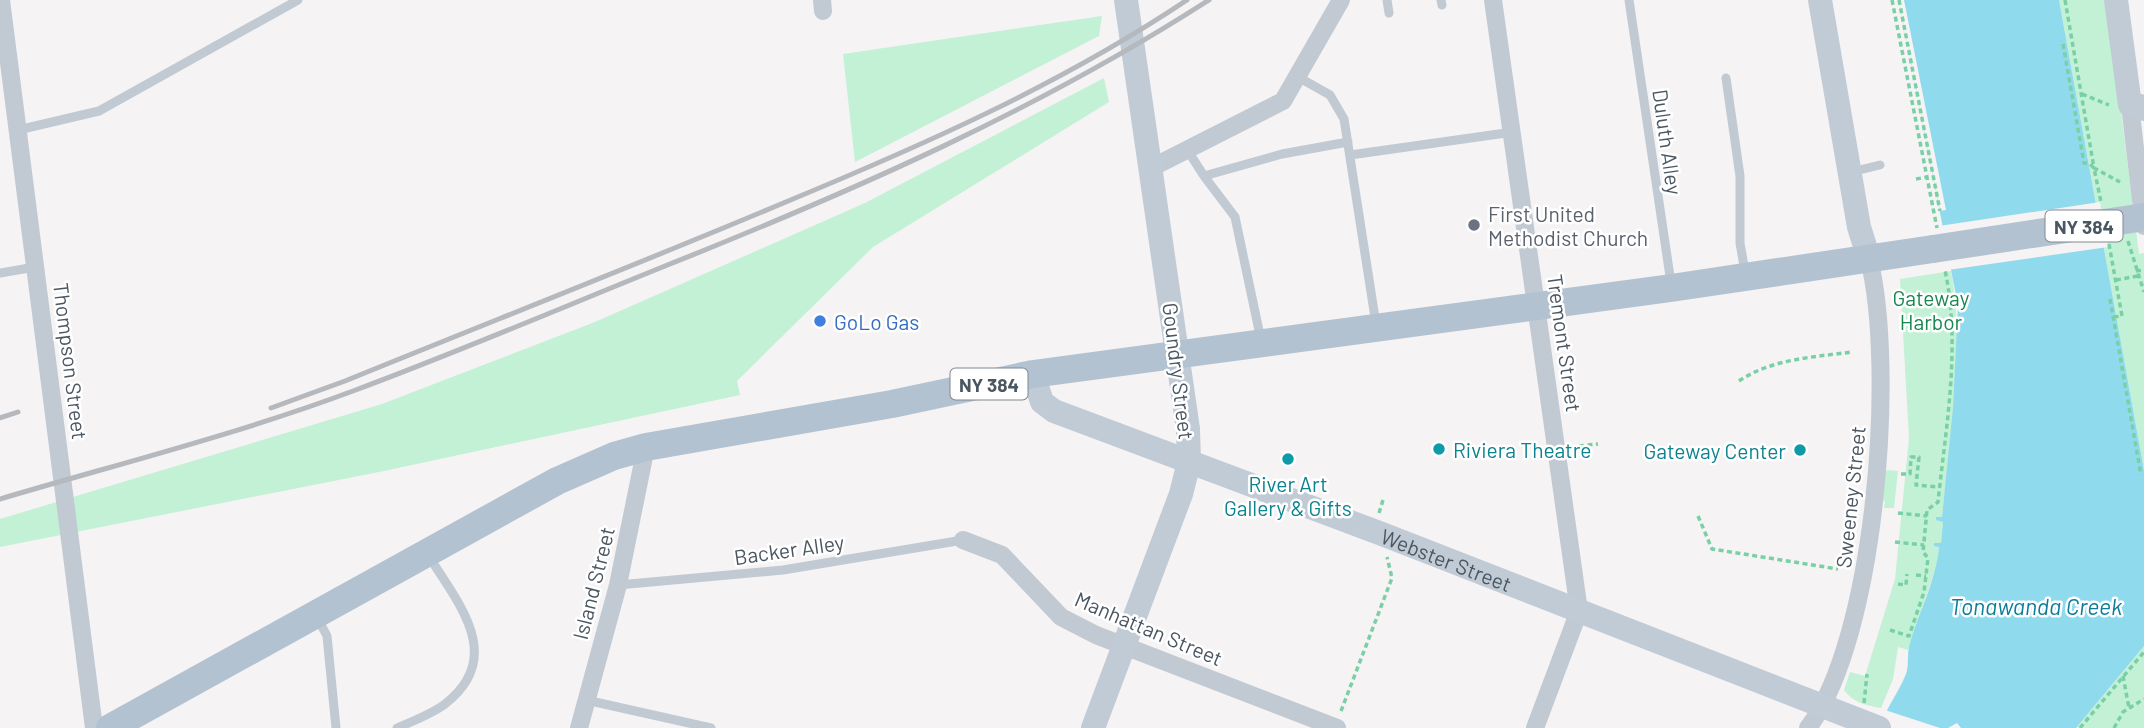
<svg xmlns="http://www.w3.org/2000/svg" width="2144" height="728" font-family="Barlow,sans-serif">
<rect width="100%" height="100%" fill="#f5f3f3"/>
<path fill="#c3f1d5" d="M2059,0h48l32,254 5,-1v217z
M1102,16l-3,20 -244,126 -12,-108z
M1104,78l5,24 -236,145 -136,134 3,14 -356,76 -384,76v-28l382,-115 213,-82 270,-119z
M1951,271c15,80 -1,166 -9,246h-6l7,4 -2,22h-7l5,4 -2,18 -29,85 -10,-3 -5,32 -12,29c-16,-3 -27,-5 -37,-18l6,-18 15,4 30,-97 14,-141 -9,-159z
M1888,470l10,1 -4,37h-10l1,-7 -4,-1 4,-28z
M2144,646v82h-68z"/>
<path fill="#90daee" d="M1899,0h160l85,470v176l-68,82h-115l-4,-5 -9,5h-69c7,-20 19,-34 27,-54 3,-8 1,-18 3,-27 9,-34 27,-65 30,-100l-5,-1v-3h7l2,-21 -7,-2v-3h6l11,-109 5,-102z"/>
<path fill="#f5f3f3" d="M1899,0h5l42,210 -6,1z
M2100,202l8,45 -160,23 -9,-44z
M1882,709l58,19h-64z"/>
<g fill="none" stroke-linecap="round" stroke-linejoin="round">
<path stroke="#7ad0a6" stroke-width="3.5" stroke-dasharray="5 3.5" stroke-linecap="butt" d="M1892,0l45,228
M1899,0l41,211
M2065,0l29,168 26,14
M2063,44l21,119h5l5,5 7,34
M2082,94l27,11
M1916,179l11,-2
M2128,241l16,51
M2109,244l13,72 -9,1
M2136,271l8,-1
M2116,280l22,-4
M2110,299l31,176
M1940,322l8,1
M1739,381c32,-22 75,-24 113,-29
M1579,446l19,-2
M1901,474h9l1,-17h8l-3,28 23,2
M1379,513l4,-13
M1898,513l29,3
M1698,516l14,33 126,20
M1895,542l29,3
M1916,575l10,1
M1898,584l8,1 1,-11
M1890,630l19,6 15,-44 4,-34 -5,-6 4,-42 11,-8c8,-76 23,-156 7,-232
M2123,676l6,32
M1864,703l3,-29
M1341,711l51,-133 -5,-21
M2080,728l64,-76
M2114,728l9,-16 21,-13"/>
<path stroke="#c1cad2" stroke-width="9" d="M1387,0l2,13
M1441,0l1,5
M1629,0l42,283
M1298,77l32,18 14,24 32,205
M1726,78l14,98v67l5,29
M18,130l81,-19 199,-111
M1188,151l16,25 78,-22 66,-12
M1350,155l163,-23
M1851,172l29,-7
M1204,176l31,41 26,123
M0,273l35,-6
M618,585l165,-15 180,-30
M317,617l10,19 9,92
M586,700l125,28
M397,728c16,-7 35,-14 48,-24 61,-47 13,-101 -17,-149"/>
<path stroke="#c1cad2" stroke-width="18" d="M1,0l93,728
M822,0l1,11
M1493,0l86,611 -44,117
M2141,103l-11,2 14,121
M1151,168l132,-67 58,-101
M963,540l39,15 59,62 35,18 241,93
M579,728l39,-143 28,-138
M1808,728c68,-91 88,-359 61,-469"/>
<g stroke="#c1cbd6" stroke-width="24">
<path d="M1820,0l39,227 10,32"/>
<path d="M2116,0l14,105 14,4"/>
<path id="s1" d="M1033,374l9,28 12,9 328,123 497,194"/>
<path d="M1093,728l88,-234 8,-32 -1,-33 -62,-429"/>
</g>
<path stroke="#b3c2d1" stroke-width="28" d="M110,728l447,-247 57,-25 32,-9 246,-43 141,-30 638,-86 262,-39"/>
<path stroke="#b5b8bd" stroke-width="5" d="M271,408l74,-27c145,-59 291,-116 436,-177 140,-58 279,-119 406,-204
M0,418l18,-6
M0,499c118,-35 238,-65 353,-108 105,-39 208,-83 312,-125 188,-75 373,-156 544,-266"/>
<path stroke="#b3c2d1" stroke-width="28" d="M1933,249l211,-32"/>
</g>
<circle fill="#6b7280" stroke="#fff" stroke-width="2.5" cx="1474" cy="225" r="7"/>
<circle fill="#3f7fe0" stroke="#fff" stroke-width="2.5" cx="820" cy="321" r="7"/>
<g fill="#0f9aa8" stroke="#fff" stroke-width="2.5">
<circle cx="1439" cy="449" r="7"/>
<circle cx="1800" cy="450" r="7"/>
<circle cx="1288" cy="459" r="7"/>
</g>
<g text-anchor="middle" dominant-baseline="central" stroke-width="5" stroke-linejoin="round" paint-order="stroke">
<g fill="#fff" stroke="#808990" stroke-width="2">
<rect x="2045.5" y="210.5" width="77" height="31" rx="5"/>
<rect x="950.5" y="368.5" width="77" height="31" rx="5"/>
</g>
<g font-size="19" font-weight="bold" fill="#4a5661">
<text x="2084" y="226">NY 384</text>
<text x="989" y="384">NY 384</text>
</g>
<g font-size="21" fill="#4a5661" stroke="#fff">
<text transform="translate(1668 142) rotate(82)">Duluth Alley</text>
<text transform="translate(1565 343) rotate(82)">Tremont Street</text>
<text transform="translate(71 361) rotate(83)">Thompson Street</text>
<text transform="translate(1179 371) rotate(83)">Goundry Street</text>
<text transform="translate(1850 497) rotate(-84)">Sweeney Street</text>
<text transform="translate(789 549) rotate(-8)">Backer Alley</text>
<text stroke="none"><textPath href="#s1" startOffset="464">Webster Street</textPath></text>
<text transform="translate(593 583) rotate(-76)">Island Street</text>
<text transform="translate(1149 628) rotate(23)">Manhattan Street</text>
</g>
<g font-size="21" fill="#5b616d" stroke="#fff" text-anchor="start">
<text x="1488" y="213">First United<tspan x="1488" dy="24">Methodist Church</tspan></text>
</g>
<g font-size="21" fill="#17864f" stroke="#fff">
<text x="1931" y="297">Gateway<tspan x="1931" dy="24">Harbor</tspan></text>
</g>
<g font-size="21" fill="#366cbe" stroke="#fff" text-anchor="start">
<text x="834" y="321">GoLo Gas</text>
</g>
<g font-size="21" fill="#0d838f" stroke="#fff" text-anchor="start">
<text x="1453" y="449">Riviera Theatre</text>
<text x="1786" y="450" text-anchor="end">Gateway Center</text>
<text x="1288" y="483" text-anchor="middle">River Art<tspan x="1288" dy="24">Gallery &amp; Gifts</tspan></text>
</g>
<g font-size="23" font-style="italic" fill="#0c7c9b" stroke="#fff">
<text x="2036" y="606">Tonawanda Creek</text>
</g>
</g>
</svg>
